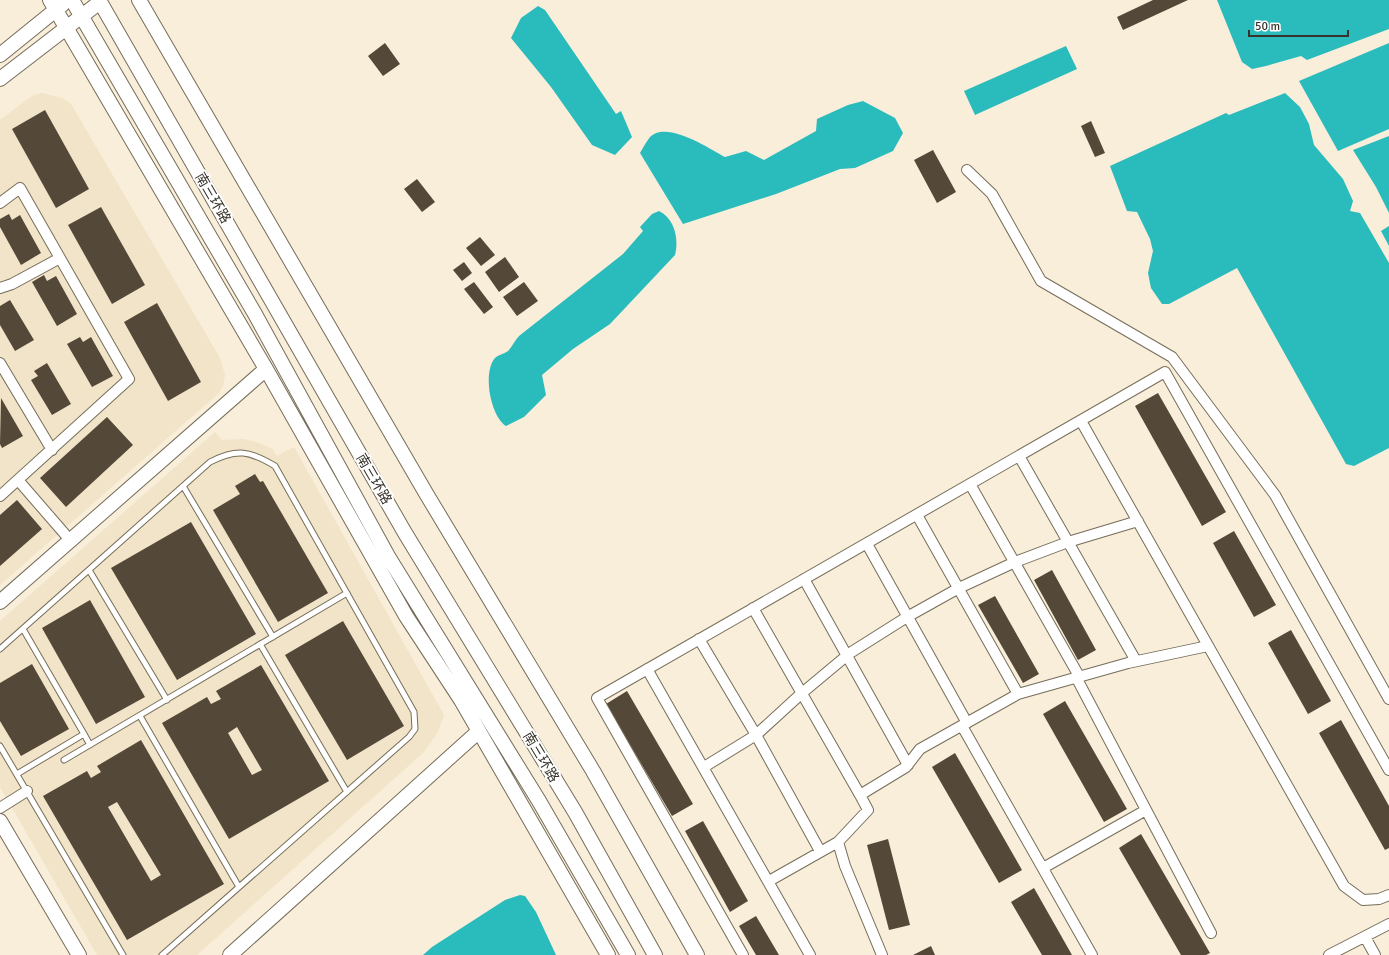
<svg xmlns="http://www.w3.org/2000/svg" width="1389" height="955" font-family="Signika,'Noto Sans SC',sans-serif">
<rect width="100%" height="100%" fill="#f8eed9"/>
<path fill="#f1e4c8" d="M42,93l20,5 9,6 149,254 5,17 -2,11 -4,7 -219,192v-465l32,-24z
M215,432l7,8 22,-1 15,4 13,6 5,7 17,-9 150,268 -6,17 -14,20 -227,203h-100l-97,-168v-166z"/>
<path fill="#2abbbd" d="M1217,0h172v29l-82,31 -6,-4 -35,10 -14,3 -10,-7z
M538,6l7,4 71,104 5,-3 11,26 -17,18 -23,-10 -41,-58 -40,-49 10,-20z
M1389,43v86l-51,22 -39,-70z
M1066,46l11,23 -102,46 -11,-24z
M1285,93l15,14 9,17 5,21 29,34 10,22 -3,10 10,2 29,50v185l-35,18 -8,-2 -109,-196 -68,36h-7l-11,-16 -3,-15 5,-22 -3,-12 -13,-27 -10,-1 -17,-45 116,-53 3,2z
M863,101l32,17 8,15 -10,18 -38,17 -15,1 -64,25 -93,30 -43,-71c3,-5 6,-11 10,-16 16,-17 59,11 75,20l21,-6 18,9 52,-29 1,-12 31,-14z
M1389,136v77l-13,-26 -23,-37z
M659,211c16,8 20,28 16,44l-65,69 -37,25 -31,26 4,20 -22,22 -18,9c-15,-9 -24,-53 -11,-68 3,-3 9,-4 13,-7 4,-4 7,-11 11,-15l104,-82 20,-23 -3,-4 12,-13z
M1389,226v20l-8,-15z
M520,895l5,1 11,16 20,43h-133l9,-8 73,-47z"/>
<path fill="#544838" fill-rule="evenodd" d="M1153,0h35l-65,30 -6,-13z
M385,43l15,21 -17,12 -15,-20z
M45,110l44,79 -33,19 -44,-79z
M1091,121l14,32 -10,4 -14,-31z
M933,150l23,42 -19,11 -23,-43z
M417,179l18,23 -13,10 -18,-23z
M101,207l44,78 -33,19 -44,-79z
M9,214l3,6 8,-5 21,38 -20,12 -21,-38v-8z
M480,237l15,18 -14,11 -15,-18z
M505,257l14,20 -20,15 -14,-20z
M464,262l8,11 -10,8 -9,-11z
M44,275l3,6 9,-5 21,38 -20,12 -25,-44z
M474,282l19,25 -9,7 -20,-25z
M524,282l14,19 -21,15 -14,-19z
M10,300l24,40 -19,11 -15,-26v-19z
M157,303l44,79 -33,19 -44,-79z
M80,337l3,5 8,-5 22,39 -21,11 -25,-43z
M47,363l24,41 -19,11 -21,-35 7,-4 -4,-5z
M1158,393l68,119 -24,14 -67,-120z
M1,398l22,38 -21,12 -2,-4z
M107,417l26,28 -67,62 -26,-29z
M255,474l5,8 3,-1 65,112 -50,29 -65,-112 27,-16 -5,-8z
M17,500l25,29 -42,37v-51z
M191,522l65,112 -79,46 -66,-112z
M1234,531l42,74 -22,12 -41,-74z
M1052,570l44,80 -18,10 -44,-80z
M995,596l44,78 -16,9 -45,-78z
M90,600l55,97 -49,27 -54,-96z
M343,621l61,105 -57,34 -62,-105z
M1291,630l40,71 -23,13 -40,-71z
M32,664l37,65 -48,27 -21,-35v-38z
M261,665l68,116 -100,58 -67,-116 45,-26 4,7 10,-5 -5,-8zM237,727l25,43 -10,5 -24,-42z
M627,691l66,113 -21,12 -66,-112z
M1065,701l62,108 -23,13 -61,-108z
M1341,720l48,86v42l-4,2 -66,-117z
M141,740l83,144 -97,56 -84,-144 44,-25 4,7 10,-6 -4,-6zM117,802l44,73 -10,6 -43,-74z
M955,753l67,117 -23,13 -67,-116z
M703,821l45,80 -18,11 -45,-81z
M1141,834l69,119 -4,2h-25l-62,-107z
M888,839l22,86 -21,5 -22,-85z
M1034,888l38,67h-30l-31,-53z
M756,916l23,39h-23l-17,-29z
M931,946l4,9h-22z"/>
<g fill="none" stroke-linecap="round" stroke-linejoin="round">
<defs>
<path id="lane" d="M183,486l90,151
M89,570l78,130
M260,644l87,148
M0,649l210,-187c27,-14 40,-11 65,4l139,246 1,17 -6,8 -247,218
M140,716l99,171
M84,734l6,11
M0,746l123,209
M64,760l283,-167
M17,774l67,-40 -61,-105"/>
<path id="street" d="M967,170l25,24 49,87 131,76 103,138 114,204
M0,203l20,-15 109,191 -129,117
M0,288l12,-4 48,-26
M0,363l52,87
M1081,421l263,465 19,14 16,-1 10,-4
M1019,456l117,205
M18,480l52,60
M970,484l109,192
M917,515l101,179
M867,544l100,179
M804,579l104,186
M753,608l107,187
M699,639l57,96 64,116
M647,669l163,286
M1076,677l135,256
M962,726l130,229
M704,767l52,-32 46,-42 48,-40 57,-36 52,-29 56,-26 53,-20 70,-21
M0,808l27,-17
M838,842l7,24 37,89
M1043,868l103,-58
M769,881l69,-39 30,-32 -8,-15 46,-28 14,-18 98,-55 110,-31 80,-17
M1365,937l10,18
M743,955l-146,-257 568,-326 224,398
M1329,955l60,-31"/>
<path id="secondary" d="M50,0l216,369 140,247 55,84 147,255
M72,0l183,314 134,244 150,243 89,154
M99,0l306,533 170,279 80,143
M139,0l288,495 166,276 104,184
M0,55l63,-51
M0,79l100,-77
M0,602l266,-233
M0,821l79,134
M230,955l249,-224"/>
</defs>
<use href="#lane" stroke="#766d5a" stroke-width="7"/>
<use href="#street" stroke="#766d5a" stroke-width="12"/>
<use href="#secondary" stroke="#766d5a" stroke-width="16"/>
<use href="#lane" stroke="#fff" stroke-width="5"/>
<use href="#street" stroke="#fff" stroke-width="10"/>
<use href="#secondary" stroke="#fff" stroke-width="14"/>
</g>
<g text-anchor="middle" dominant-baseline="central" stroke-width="4" stroke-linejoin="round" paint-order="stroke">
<g font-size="14" fill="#37332b" stroke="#fff">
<text transform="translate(213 198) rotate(60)">南三环路</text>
<text transform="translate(374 479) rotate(60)">南三环路</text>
<text transform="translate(541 757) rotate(59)">南三环路</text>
</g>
</g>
<path d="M1249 30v6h99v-6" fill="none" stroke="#37332b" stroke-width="2"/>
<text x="1255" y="30" font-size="12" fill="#37332b" stroke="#ffffff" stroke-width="3" paint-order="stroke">50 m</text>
</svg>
